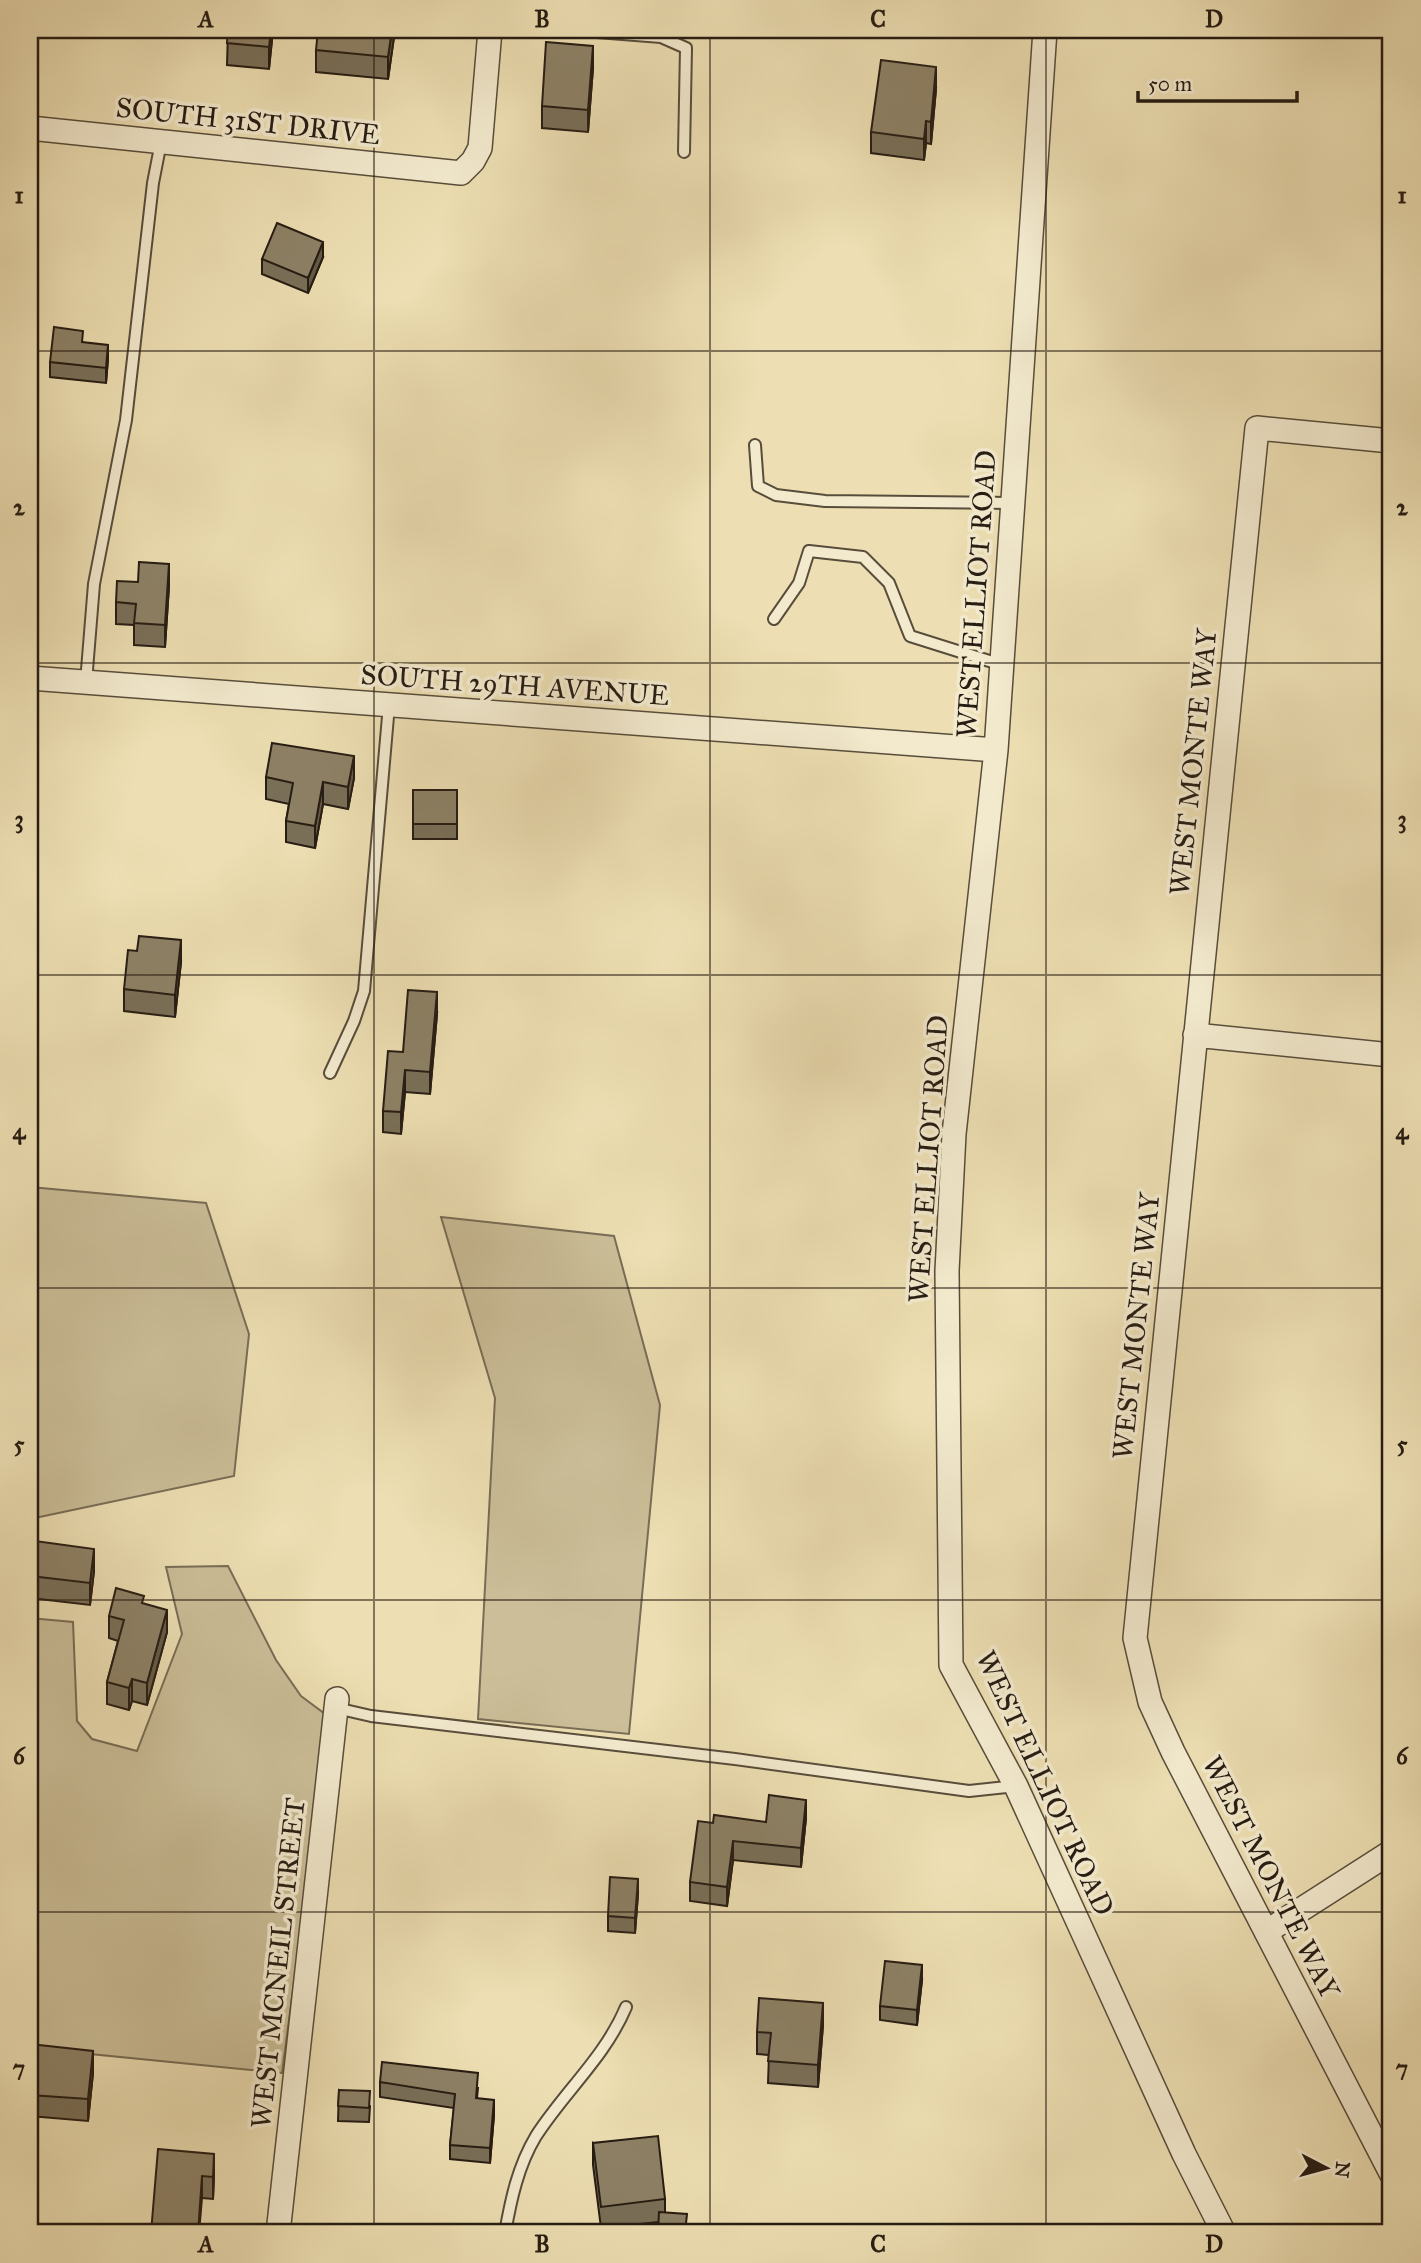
<svg xmlns="http://www.w3.org/2000/svg" width="1421" height="2263" font-family="'IM FELL Great Primer',serif">
<rect width="100%" height="100%" fill="#eddfb3"/>
<filter id="stains"><feTurbulence type="fractalNoise" baseFrequency=".00286" numOctaves="4"/><feColorMatrix values="0 0 0 0 .2 0 0 0 0 .09 0 0 0 0 .02 0 0 0 .5 -.17"/></filter>
<radialGradient id="worn" r=".72"><stop offset=".6" stop-color="#630" stop-opacity="0"/><stop offset="1" stop-color="#630" stop-opacity=".3"/></radialGradient>
<path fill="#cbbe98" stroke="#786d56" stroke-width="2" d="M30,1187l176,16 43,131 -15,142 -204,43z
M441,1217l173,19 46,169 -31,329 -151,-15 17,-321z
M228,1566l48,94 25,36 28,21 -47,356 -252,-25v-430l43,4 4,99 15,18 45,12 45,-117 -16,-67z"/>
<g fill="none" stroke-linecap="round" stroke-linejoin="round">
<defs>
<path id="lane" d="M571,30l90,7 25,11 -2,104
M755,445l3,41 18,9 49,6 188,2
M774,619l25,-36 10,-32 54,6 26,26 21,53 92,29
M86,682l8,-98 32,-164 27,-237 8,-41
M330,1073l24,-52 10,-30 25,-286
M336,1708l35,8 364,43 234,32 47,-5
M505,2233c6,-34 13,-67 31,-97 29,-45 69,-79 90,-129"/>
<path id="street" d="M1045,30l-49,720 -42,384 -7,137 4,394 65,121 168,368 40,79
M30,128l431,45 12,-12 7,-13 10,-118
M1391,441l-134,-13 -122,1210 15,64 23,50 218,421
M30,678l966,72
M1195,1035l196,20
M1266,1932l125,-80
M278,2233l59,-534"/>
</defs>
<use href="#lane" stroke="#584d3b" stroke-width="14"/>
<use href="#street" stroke="#584d3b" stroke-width="26"/>
<use href="#lane" stroke="#f3eace" stroke-width="10"/>
<use href="#street" stroke="#f3eace" stroke-width="23"/>
</g>
<path fill="#796f58" stroke="#261c13" stroke-width="2" d="M228,30h45l-4,39 -42,-4z
M395,30l-7,49 -72,-7v-22z
M593,68l-5,64 -46,-4v-22z
M936,89l-5,55 -5,-1 -2,17 -53,-7v-21z
M323,257l-15,36 -46,-19v-15z
M83,342l25,17 -2,24 -56,-6v-15z
M169,586l-4,61 -31,-2v-20l-18,-1v-22z
M266,777l88,1 -6,31 -25,-5 -8,44 -29,-6v-21l3,-17 -23,-5z
M413,790h44v49h-44z
M181,962l-6,55 -51,-6v-22z
M437,1014l-7,80 -25,-2 -4,42 -18,-2v-21l20,-59z
M94,1571l-4,34 -59,-7v-22z
M144,1604l23,28 -20,73 -15,-4 -3,9 -22,-6v-22l11,-41 -9,-3v-22z
M806,1818l-5,49 -68,-7 -6,46 -37,-5v-19l23,-59 53,-1z
M638,1894l-3,39 -27,-2v-15z
M922,1980l-5,45 -37,-5v-14z
M823,2025l-5,62 -50,-4 1,-28 -12,-1v-22z
M30,2044l63,29 -5,48 -58,-5z
M380,2082l98,6 -1,10 17,17 -4,48 -40,-4v-14l4,-37 -74,-11z
M339,2090l31,16 -1,16 -31,-1z
M593,2143l72,56v13l-6,10 -58,6 -8,-63z
M158,2149l56,27 -1,23 -11,-1z"/>
<path fill="#635a47" stroke="#261c13" stroke-width="2" d="M271,30h2l-4,39v-22z
M392,30h3l-7,49v-22z
M593,46v22l-5,64v-22z
M936,67v22l-5,55v-22z
M926,121v22l-2,17v-21z
M323,242v15l-15,36v-15z
M108,345v14l-2,24v-15z
M169,564v22l-4,61v-22z
M354,756v22l-6,31v-22z
M323,782v22l-8,44v-22z
M181,940v22l-6,55v-22z
M437,992v22l-7,80v-22z
M405,1070v22l-4,42v-22z
M94,1549v22l-4,34v-22z
M167,1610v22l-20,73v-22z
M132,1679v22l-3,9v-22z
M806,1800v18l-5,49v-19z
M733,1841v19l-6,46v-19z
M638,1879v15l-3,39v-15z
M922,1965v15l-5,45v-15z
M823,2003v22l-5,62v-22z
M93,2051v22l-5,48v-22z
M494,2100v15l-4,48v-15z
M214,2154v22l-1,23v-22z
M202,2176v22l-3,35h-1z"/>
<path fill="#8d8166" stroke="#261c13" stroke-width="2" d="M228,30h43l-2,17 -42,-4z
M318,30h74l-4,27 -72,-7z
M546,42l47,4 -5,64 -46,-4z
M881,60l55,7 -5,55 -5,-1 -2,18 -53,-7z
M277,223l46,19 -15,36 -46,-19z
M54,327l29,4 -1,11 26,3 -2,23 -56,-6z
M139,562l30,2 -4,61 -31,-2 2,-19 -20,-2 1,-21 21,1z
M272,743l82,13 -6,31 -25,-5 -8,44 -29,-5 7,-38 -27,-6z
M413,790h44v34h-44z
M139,936l42,4 -6,55 -51,-6 4,-39 9,1z
M408,990l29,2 -7,80 -25,-2 -4,42 -18,-1 5,-60 15,1z
M35,1541l59,8 -4,34 -59,-7z
M116,1588l28,8 -2,7 25,7 -20,73 -15,-4 -3,9 -22,-6 17,-62 -15,-4z
M769,1795l37,5 -5,48 -68,-7 -6,46 -37,-5 8,-61 15,2 1,-8 52,7z
M610,1877l28,2 -3,39 -27,-2z
M885,1961l37,4 -5,45 -37,-4z
M759,1998l64,5 -5,62 -50,-4 3,-28 -14,-1z
M30,2044l63,7 -5,48 -58,-4z
M382,2062l96,11 -2,25 18,2 -4,48 -40,-3 5,-51 -75,-12z
M339,2090l31,1 -1,17 -31,-2z
M658,2136l7,63 -64,8 -8,-64z
M158,2149l56,5 -1,23 -11,-1 -4,57h-47z
M659,2212l28,2 -2,19h-27z"/>
<path fill="none" stroke="#261c13" stroke-width="2" stroke-opacity="0.55" d="M374,30v2203M710,30v2203M1046,30v2203M30,351h1361M30,663h1361M30,975h1361M30,1288h1361M30,1600h1361M30,1912h1361"/>
<g text-anchor="middle" dominant-baseline="central" stroke-width="7" stroke-linejoin="round" paint-order="stroke">
<g font-size="28" fill="#261c13" stroke="#f3eace">
<text transform="translate(248 121) rotate(6)">SOUTH 31ST DRIVE</text>
<text transform="translate(976 594) rotate(-86)">WEST ELLIOT ROAD</text>
<text transform="translate(515 685) rotate(4)">SOUTH 29TH AVENUE</text>
<text transform="translate(1193 762) rotate(-84)">WEST MONTE WAY</text>
<text transform="translate(928 1159) rotate(-86)">WEST ELLIOT ROAD</text>
<text transform="translate(1136 1326) rotate(-84)">WEST MONTE WAY</text>
<text transform="translate(1045 1783) rotate(65)">WEST ELLIOT ROAD</text>
<text transform="translate(1271 1877) rotate(63)">WEST MONTE WAY</text>
<text transform="translate(278 1963) rotate(-84)">WEST MCNEIL STREET</text>
</g>
</g>
<rect width="1421" height="2263" fill="none" stroke="#eddfb3" stroke-width="77"/>
<g transform="translate(1326 2168) rotate(96)" stroke="#f3eace" stroke-width="5" paint-order="stroke">
<path d="M0-5L12 26L0 18L-12 26Z" fill="#261c13"/>
<text y="-10" font-size="19" font-weight="bold" text-anchor="middle" fill="#261c13">N</text>
</g>
<path d="M1138 91v10h159v-10" fill="none" stroke="#261c13" stroke-width="3.5"/>
<text x="1148" y="91" font-size="21" fill="#261c13" stroke="#f3eace" stroke-width="5" paint-order="stroke">50 m</text>
<rect x="38" y="38" width="1344" height="2186" fill="none" stroke="#261c13" stroke-width="2.5"/>
<g font-size="23" text-anchor="middle" font-weight="bold" fill="#261c13">
<text x="206" y="27">A</text>
<text x="542" y="27">B</text>
<text x="878" y="27">C</text>
<text x="1214" y="27">D</text>
<text x="19" y="203">1</text>
<text x="1402" y="203">1</text>
<text x="19" y="515">2</text>
<text x="1402" y="515">2</text>
<text x="19" y="827">3</text>
<text x="1402" y="827">3</text>
<text x="19" y="1139">4</text>
<text x="1402" y="1139">4</text>
<text x="19" y="1452">5</text>
<text x="1402" y="1452">5</text>
<text x="19" y="1764">6</text>
<text x="1402" y="1764">6</text>
<text x="19" y="2076">7</text>
<text x="1402" y="2076">7</text>
<text x="206" y="2252">A</text>
<text x="542" y="2252">B</text>
<text x="878" y="2252">C</text>
<text x="1214" y="2252">D</text>
</g>
<rect width="100%" height="100%" filter="url(#stains)"/>
<rect width="100%" height="100%" fill="url(#worn)"/>
</svg>
